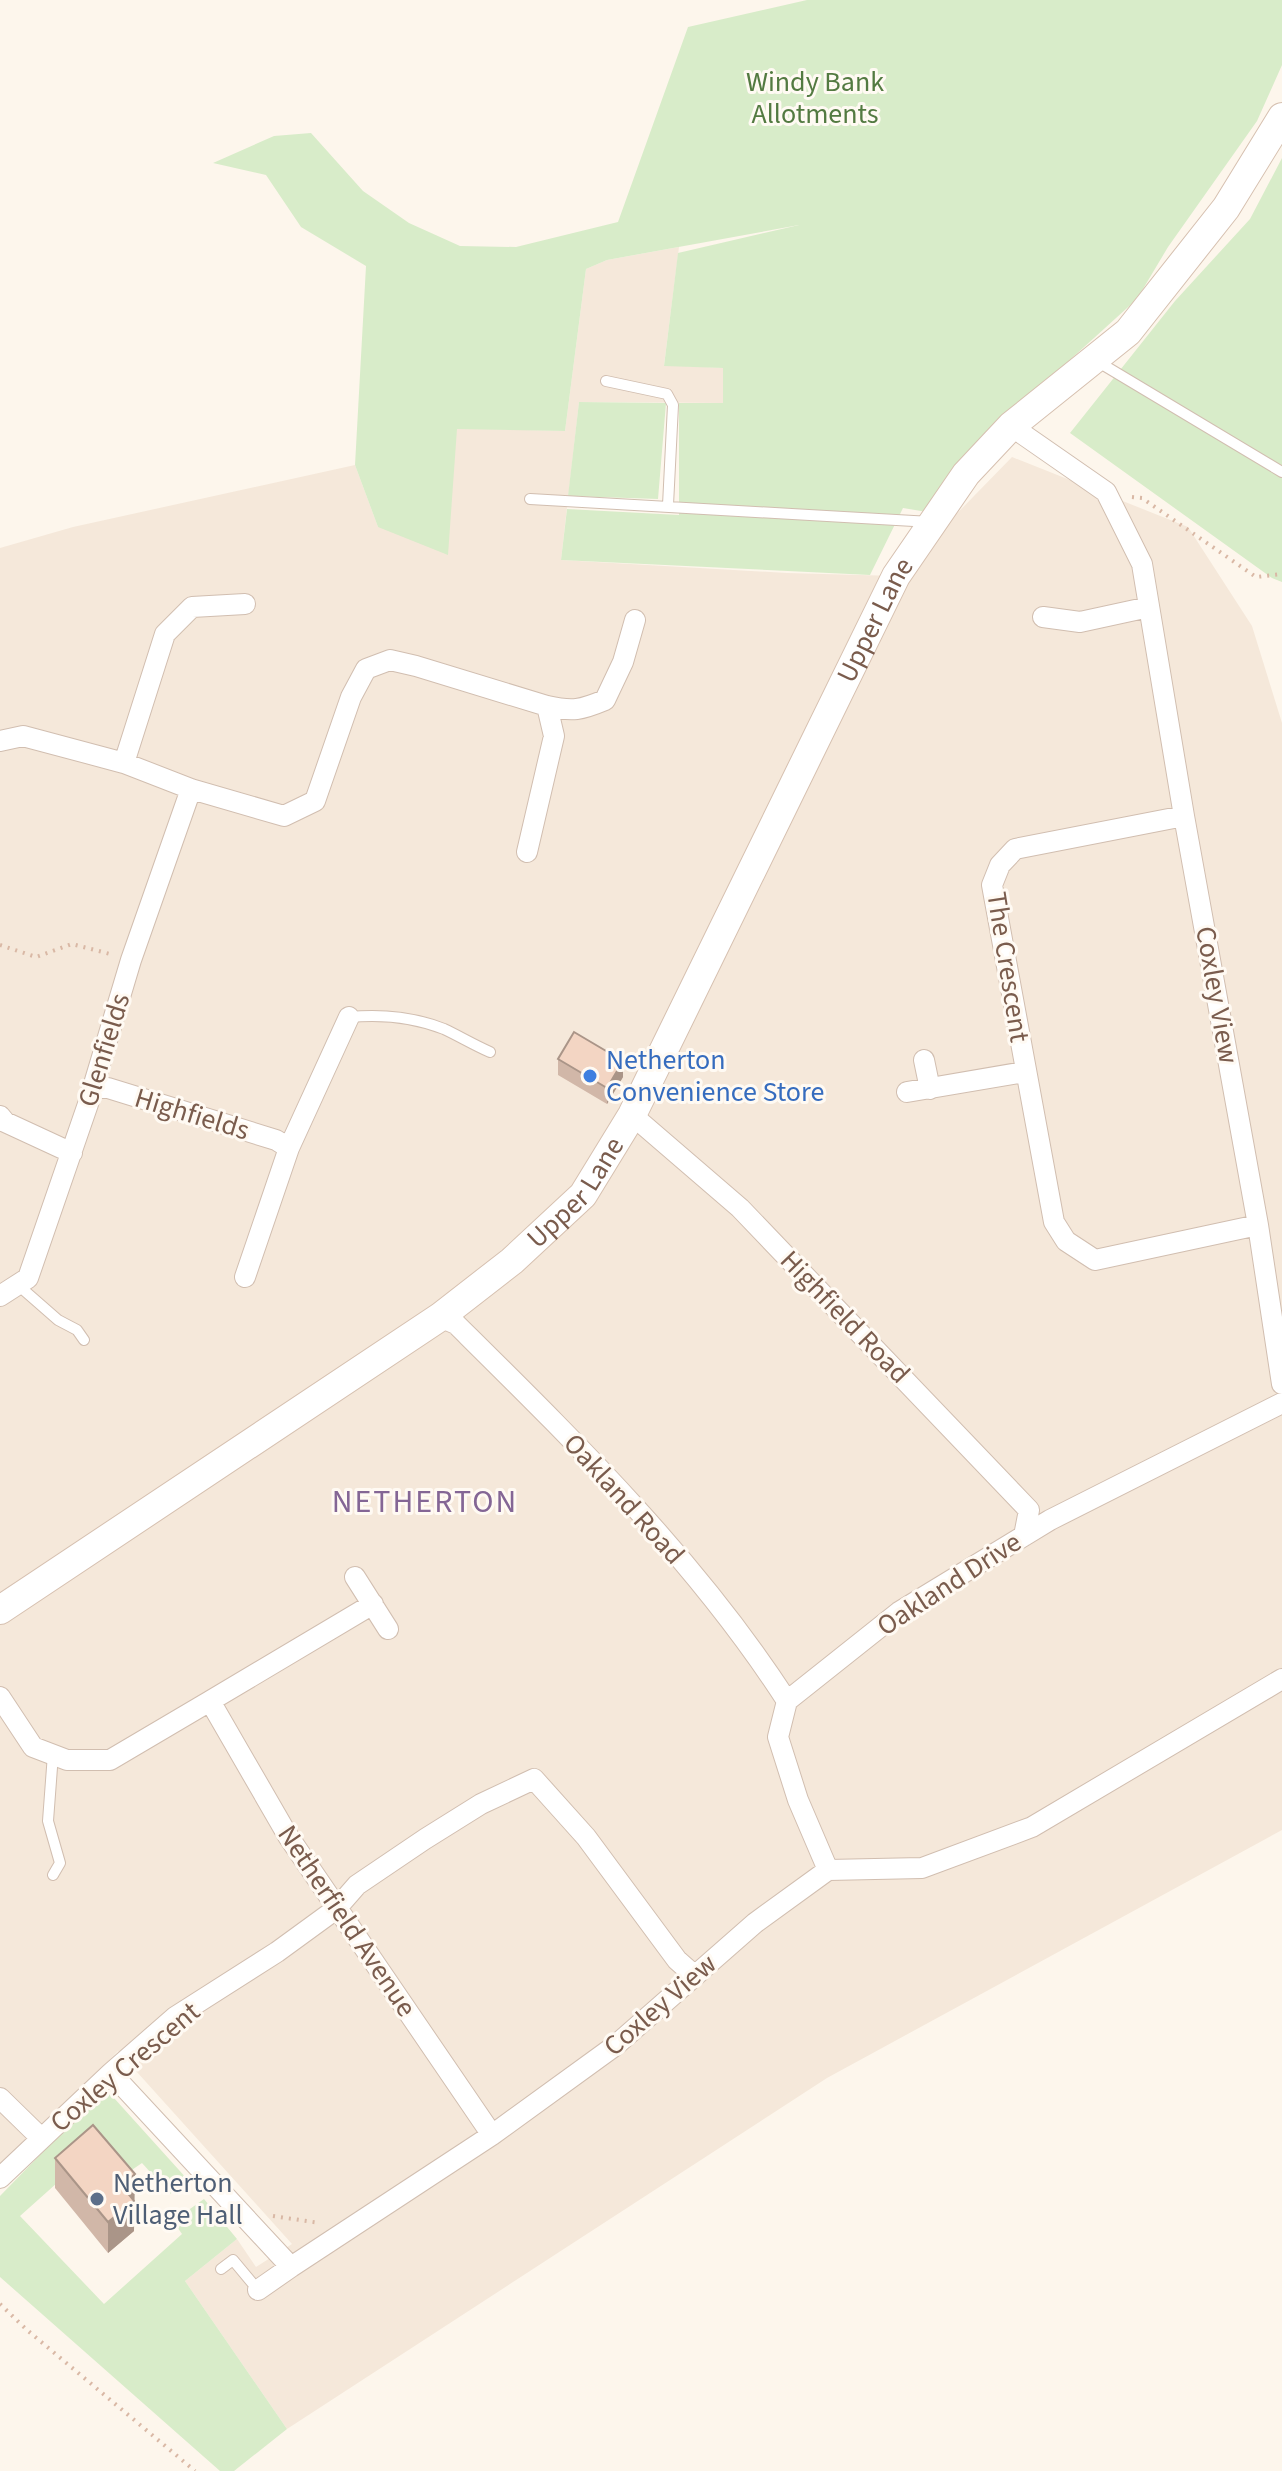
<svg xmlns="http://www.w3.org/2000/svg" width="1282" height="2471" font-family="'Source Sans 3',sans-serif">
<rect width="100%" height="100%" fill="#fdf6ec"/>
<path fill="#f5e8da" d="M679,247l-15,118 60,3 -1,35 -144,-1 -18,158 226,13 109,3 116,-119 176,70 64,99 30,97v1107l-455,248 -540,351 -102,-148 52,-42 19,28 36,-23 -174,-193 -118,122v-1625l73,-21 282,-62 23,62 79,-99 108,3 21,-162 21,-9z"/>
<path fill="#d8ecc9" d="M807,0h475v65l-25,56 -89,126 -31,52 -161,146 -49,67 -24,-4 -33,67 -309,-15 6,-51 112,6v-112h44v-35l-59,-2 14,-113 121,-28 -192,35 -21,9 -21,162 -108,-2 -9,126 -70,-28 -23,-62 11,-199 -65,-39 -35,-52 -53,-12 61,-27 37,-3 52,58 46,32 51,23 56,1 102,-25 70,-195z
M1282,158v424l-10,-4 -202,-145 105,-132 75,-82z
M579,402l87,1 -8,96 -90,-3z
M105,2088l83,92 -18,14 -28,-31 -22,15 -26,-28 -74,66 84,88 78,-70 -9,-13 31,-22 33,40 -52,42 102,148 -53,42h-14l-220,-194v-81z"/>
<g fill="none" stroke-linecap="round" stroke-linejoin="round">
<defs>
<path id="service" d="M1095,360l187,112
M606,381l61,13 6,11 -5,100
M530,499l401,23
M349,1017c32,-3 65,0 95,12 15,7 30,16 46,23
M18,1285l40,35 19,10 7,10
M53,1754l-5,67 12,42 -7,12
M221,2269l12,-9 25,30"/>
<path id="minor" d="M1011,426l95,66 36,72 42,252 74,409 24,159
M1043,617l37,5 69,-15
M0,741l23,-5 101,27 67,26 93,27 31,-15 36,-104 15,-28 24,-9 26,6 131,40c26,6 34,4 58,-6l18,-38 12,-42
M124,763l41,-129 27,-27 53,-3
M1184,816l-169,33 -15,16 -8,20 62,337 12,19 29,19 163,-35
M527,852l27,-116 -7,-30
M924,1060l6,29
M93,1088h15l168,52 13,8 -44,129
M907,1092l117,-20
M632,1115l108,93 289,302 -5,26
M0,1116l5,6 67,31
M289,1148l60,-131
M0,1296l28,-18 60,-174 43,-144 60,-171
M440,1317l16,7c119,118 240,236 331,377
M355,1577l33,52
M0,1697l33,50 34,13h43l100,-59 78,135 204,299
M210,1701l163,-97
M828,1870l-30,-70 -20,-63 9,-36 112,-89 151,-92 232,-117
M111,2073l180,194 201,-132 124,-90 139,-122 73,-53 94,-2 110,-41 250,-148
M0,2098l41,40
M0,2178l111,-105 64,-56 102,-65 59,-43 21,-24 68,-46 56,-35 53,-25 52,58 91,123 18,16
M258,2290l33,-23"/>
<g id="secondary">
<path id="s1" d="M0,1610l440,-293 72,-56 71,-66 49,-80 264,-539 70,-102 45,-48 117,-94 98,-124 56,-91"/>
</g>
</defs>
<use href="#service" stroke="#d1beb0" stroke-width="12"/>
<use href="#minor" stroke="#d1beb0" stroke-width="22"/>
<use href="#secondary" stroke="#d6c0b0" stroke-width="30"/>
<path stroke="#d9b8a5" stroke-width="4" stroke-dasharray="2 6" stroke-linecap="butt" d="M1132,497l10,1 114,79 26,-3
M0,945l36,12 36,-13 42,11
M273,2216l47,7
M0,2304l27,26 168,141"/>
<use href="#service" stroke="#fff" stroke-width="10"/>
<use href="#minor" stroke="#fff" stroke-width="20"/>
<use href="#secondary" stroke="#fff" stroke-width="28"/>
</g>
<path fill="#d1b7a8" d="M558,1059l65,18 -16,27 -49,-29z
M55,2158l80,47 -1,1v25l-26,22 -53,-65z"/>
<path fill="#aa9588" d="M623,1061v16l-16,27v-16z
M135,2174l-1,57 -26,22v-31l14,-36z"/>
<path fill="#f3d5c3" stroke="#aa9588" stroke-width="2" d="M574,1032l49,29 -16,27 -49,-29z
M93,2125l42,49 -13,12 12,15 -26,21 -53,-64z"/>
<circle fill="#3f7fe0" stroke="#fffaf3" stroke-width="3" cx="590" cy="1076" r="8"/>
<circle fill="#5c6f8a" stroke="#fffaf3" stroke-width="3" cx="97" cy="2199" r="8"/>
<g text-anchor="middle" dominant-baseline="central" stroke-width="6" stroke-linejoin="round" paint-order="stroke">
<g font-size="28" fill="#537a41" stroke="#fffaf3">
<text x="815" y="82">Windy Bank<tspan x="815" dy="32">Allotments</tspan></text>
</g>
<g font-size="28" fill="#7a5c4d" stroke="#fffaf3">
<text stroke="none"><textPath href="#s1" startOffset="1362">Upper Lane</textPath></text>
<text transform="translate(1008 967) rotate(81)">The Crescent</text>
<text transform="translate(1217 995) rotate(80)">Coxley View</text>
<text transform="translate(104 1050) rotate(-73)">Glenfields</text>
<text transform="translate(192 1114) rotate(17)">Highfields</text>
<text stroke="none"><textPath href="#s1" startOffset="714">Upper Lane</textPath></text>
<text transform="translate(845 1317) rotate(46)">Highfield Road</text>
<text transform="translate(624 1499) rotate(48)">Oakland Road</text>
<text transform="translate(949 1584) rotate(-33)">Oakland Drive</text>
<text transform="translate(347 1921) rotate(56)">Netherfield Avenue</text>
<text transform="translate(660 2005) rotate(-41)">Coxley View</text>
<text transform="translate(125 2067) rotate(-40)">Coxley Crescent</text>
</g>
<g font-size="28" fill="#366cbe" stroke="#fffaf3" text-anchor="start">
<text x="606" y="1060">Netherton<tspan x="606" dy="32">Convenience Store</tspan></text>
</g>
<g font-size="28" fill="#4e5e75" stroke="#fffaf3" text-anchor="start">
<text x="113" y="2183">Netherton<tspan x="113" dy="32">Village Hall</tspan></text>
</g>
<g font-size="32" letter-spacing="2" fill="#846695" stroke="#fffaf3">
<text x="425" y="1502">NETHERTON</text>
</g>
</g>
</svg>
